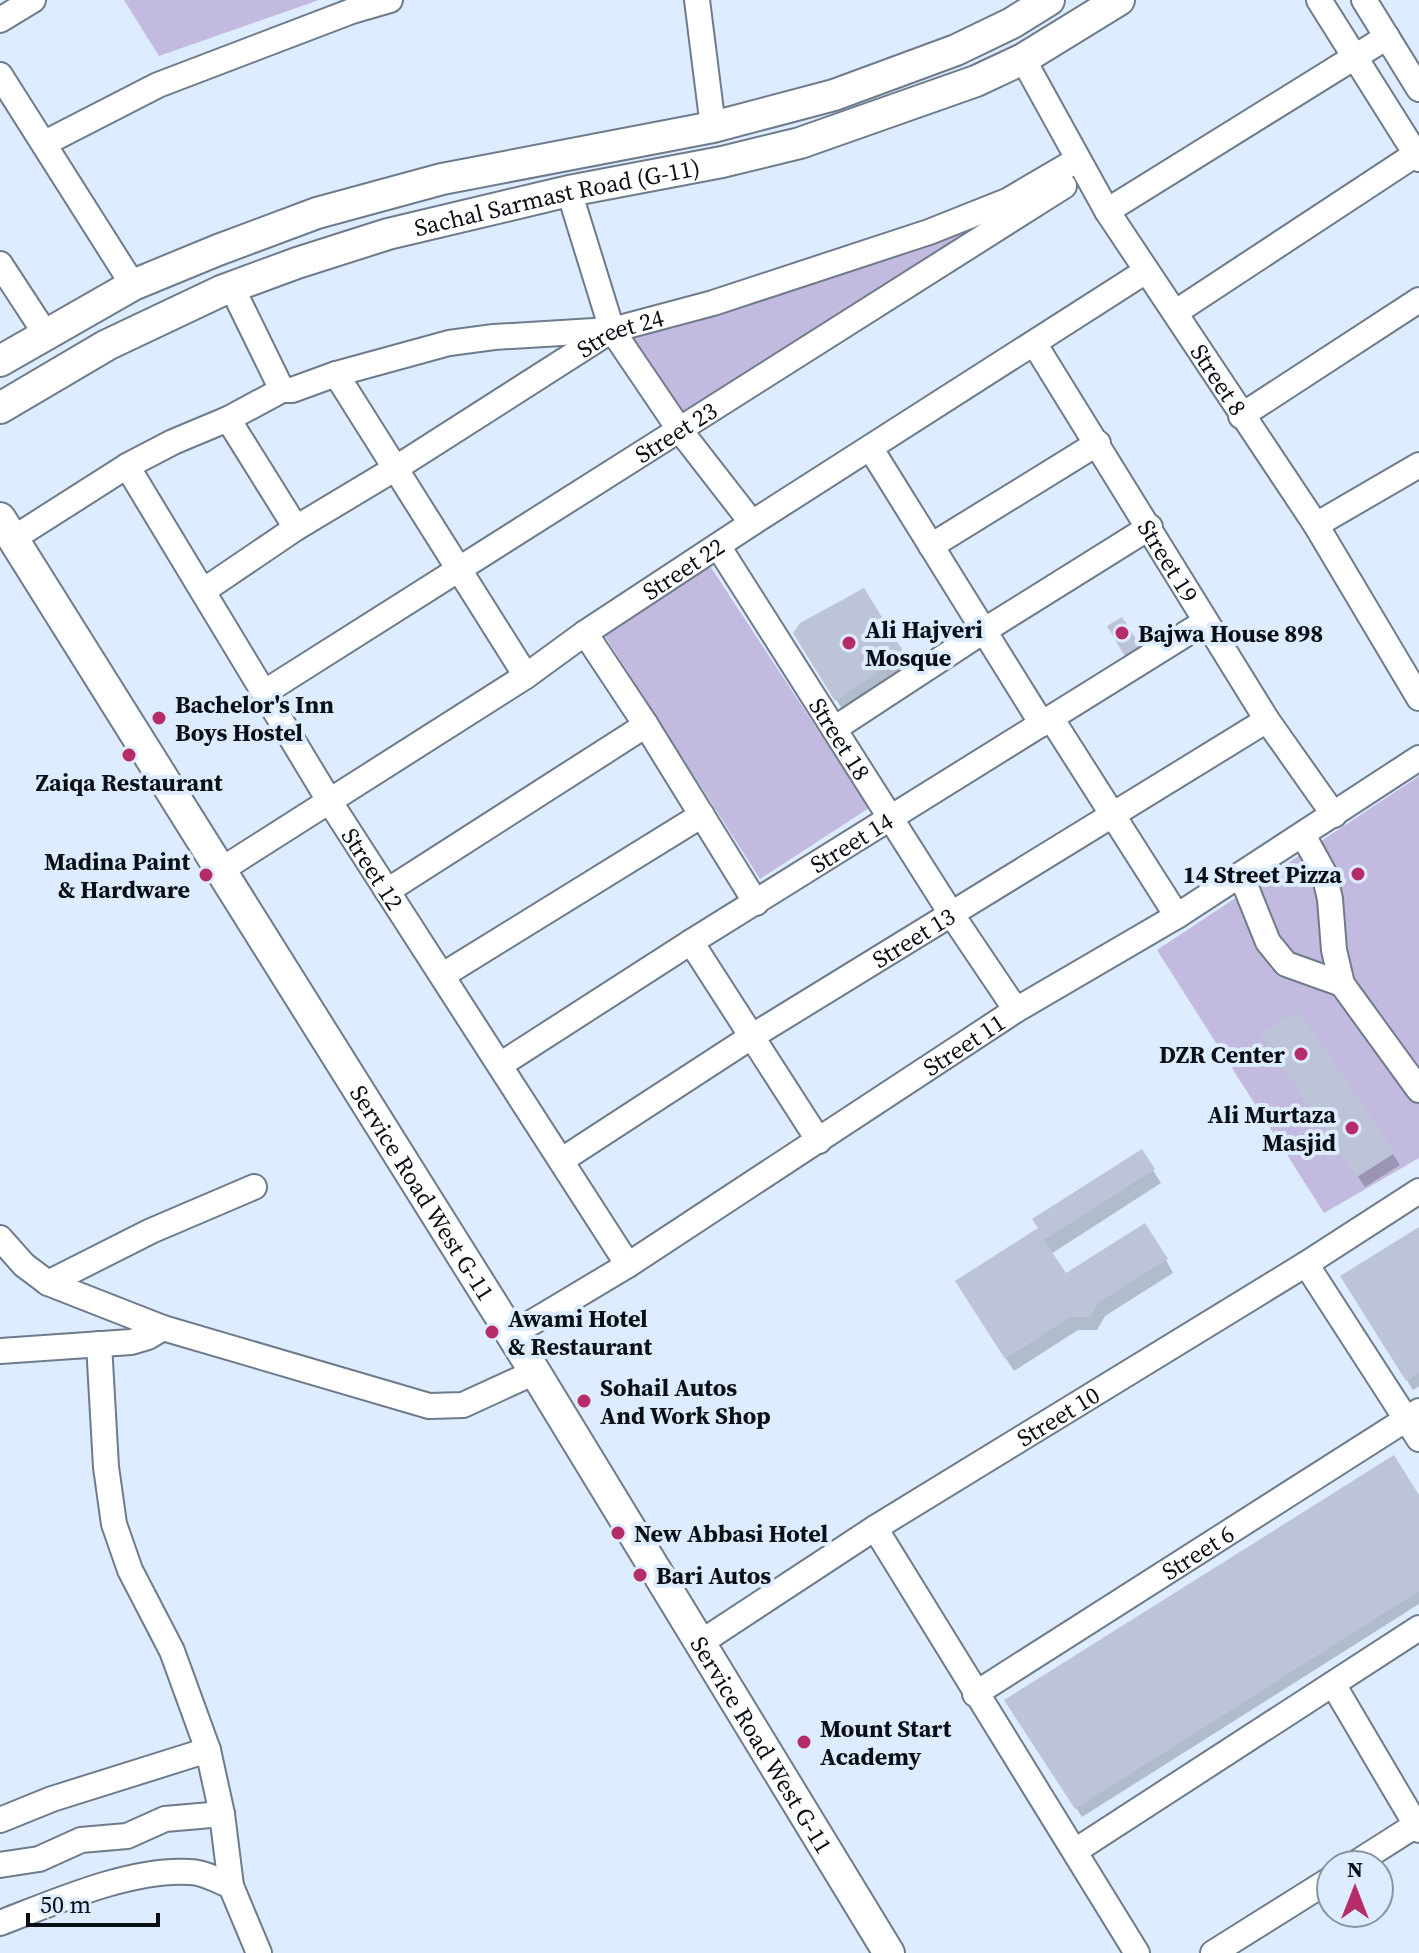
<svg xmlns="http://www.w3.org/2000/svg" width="1419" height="1953" font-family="'Source Serif 4',serif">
<rect width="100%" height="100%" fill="#ddecfe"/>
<path fill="#c2badf" d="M124,0h195l-160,56z
M1081,172l-401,253 -60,-93z
M710,566l159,242 -109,71 -159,-249z
M1419,776v382l-95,55 -167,-263z"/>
<path fill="#0003" d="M1121,620l19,28 -14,8 -16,-29z
M795,633l108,22 8,13 -67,44z
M1269,1045l124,109 7,11 -35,22z
M1141,1151l20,32 -110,71 14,22 101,-16 7,13 -68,43 -8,14h-19l-64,41 -49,-76 75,-66z
M1419,1229v157l-6,4 -70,-114z
M1419,1498v106l-337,213 -70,-107z"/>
<path fill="#bec4d8" d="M864,588l41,66 -70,47 -42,-68 7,-10z
M1122,617l18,28 -16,10 -17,-29z
M1298,1010l97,143 -38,24 -97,-143z
M1142,1149l13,20 -111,71 22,33 79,-50 23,36 -70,44 -8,14h-20l-65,42 -50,-78 83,-53 -6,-9z
M1419,1227v146l-13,8 -66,-105z
M1394,1455l25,40v96l-344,218 -71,-109z"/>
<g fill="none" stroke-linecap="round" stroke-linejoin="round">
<defs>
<g id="minor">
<path d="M697,0l16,127"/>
<path d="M1319,0l100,159"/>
<path d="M1364,0l55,89"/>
<path d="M0,20l33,-20"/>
<path id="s1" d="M1023,59l84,152 209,314 103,173"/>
<path d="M0,75l133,210"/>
<path d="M45,143l113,-58 194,-74 38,-11"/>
<path d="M569,191l43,139 67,99 73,94"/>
<path d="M1107,211l280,-174"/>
<path d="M0,264l47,72"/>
<path d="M239,302l43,88"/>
<path d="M1176,312l240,-158"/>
<path id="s2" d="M1034,343l233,377 67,95"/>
<path d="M336,374l190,302"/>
<path d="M1241,416l178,-116"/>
<path d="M228,419l68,109"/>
<path d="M871,449l171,275"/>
<path id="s3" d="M127,466l203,336 298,463"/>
<path d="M1316,525l103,-60"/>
<path d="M14,538l113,-72 46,-24 55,-23 54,-29h10l44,-16 113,-31 45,-6 116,-7"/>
<path id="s4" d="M718,546l234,369 64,95"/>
<path d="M931,546l167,-103"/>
<path id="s5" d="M203,591l93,-63 100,-60 216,-138 101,-27 216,-71 78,-31 70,-41"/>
<path d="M585,633l61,92 110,178"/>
<path id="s6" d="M265,692l799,-506"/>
<path d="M1051,718l126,198"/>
<path d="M834,729l151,-99 165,-103"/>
<path d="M1303,835l21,38 6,26 4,51 8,34 77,106"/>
<path id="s7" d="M221,870l305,-194 59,-43 167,-110 394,-252"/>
<path d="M1241,875l27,67 18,22 56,20"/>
<path d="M387,891l259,-166"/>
<path d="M691,942l128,199"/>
<path d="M443,975l259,-160"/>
<path id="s8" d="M500,1065l191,-123 514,-320"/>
<path id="s9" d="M562,1160l189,-123 516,-317"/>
<path d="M0,1238l24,27 24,18 115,45 266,78 34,-1 72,-33"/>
<path d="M1306,1264l113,175"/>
<path d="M48,1283l103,-52 103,-44"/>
<path id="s10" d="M511,1335l117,-70 388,-255 161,-94 242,-158"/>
<path d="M99,1344l7,123 8,57 16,46 42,81 36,99 14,64 9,72"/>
<path d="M0,1351l131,-9 17,-5 15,-9"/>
<path d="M875,1528l262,425"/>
<path id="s11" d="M700,1643l175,-115 431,-264 113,-73"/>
<path d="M1333,1684l86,146"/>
<path id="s12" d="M975,1694l444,-283"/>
<path d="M0,1820l52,-21 156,-49"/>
<path d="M1075,1851l344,-223"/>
<path d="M0,1865l39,-6 42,-19 46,-4 38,-17 57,-5"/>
<path d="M1353,1865l63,-40"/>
<path d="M0,1923c55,-21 131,-55 190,-51 13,0 29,9 41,14l28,67"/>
<path d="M1213,1953l118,-74"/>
</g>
<g id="major">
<path d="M0,361l133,-76 85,-35 99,-37 125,-34 271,-52 121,-32 122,-45 56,-27 37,-23"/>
<path id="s13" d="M0,408l107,-63 114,-54 76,-28 91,-29 181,-43 153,-29 78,-19 176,-62 47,-22 96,-59"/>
<path id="s14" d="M0,518l535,854 354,581"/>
</g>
</defs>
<use href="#minor" stroke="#6d7b8b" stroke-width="28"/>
<use href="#major" stroke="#6d7b8b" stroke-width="34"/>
<use href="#minor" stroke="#fff" stroke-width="24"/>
<use href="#major" stroke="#fff" stroke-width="30"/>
</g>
<g fill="#b62c68" stroke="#ddecfe" stroke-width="3">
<circle cx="1122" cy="633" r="8"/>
<circle cx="849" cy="643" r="8"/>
<circle cx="159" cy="718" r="8"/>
<circle cx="129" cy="755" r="8"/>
<circle cx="1358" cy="874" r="8"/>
<circle cx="206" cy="875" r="8"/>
<circle cx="1301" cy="1054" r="8"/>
<circle cx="1352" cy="1128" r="8"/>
<circle cx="492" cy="1332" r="8"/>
<circle cx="584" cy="1401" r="8"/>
<circle cx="618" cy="1533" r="8"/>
<circle cx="640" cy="1575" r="8"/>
<circle cx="804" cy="1742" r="8"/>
</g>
<g text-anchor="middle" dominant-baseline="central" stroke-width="8" stroke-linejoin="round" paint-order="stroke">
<g font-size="24" fill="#0a0f15" stroke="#ddecfe">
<text stroke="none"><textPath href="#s13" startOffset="600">Sachal Sarmast Road (G-11)</textPath></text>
<text stroke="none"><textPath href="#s5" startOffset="492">Street 24</textPath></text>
<text stroke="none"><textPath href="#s1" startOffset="376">Street 8</textPath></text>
<text stroke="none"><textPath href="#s6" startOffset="486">Street 23</textPath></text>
<text stroke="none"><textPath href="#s2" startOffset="256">Street 19</textPath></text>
<text stroke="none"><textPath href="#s7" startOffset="552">Street 22</textPath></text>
<text stroke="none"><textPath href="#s4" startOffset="228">Street 18</textPath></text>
<text stroke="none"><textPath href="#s8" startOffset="416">Street 14</textPath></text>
<text stroke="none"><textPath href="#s3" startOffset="472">Street 12</textPath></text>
<text stroke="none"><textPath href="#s9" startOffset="416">Street 13</textPath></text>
<text stroke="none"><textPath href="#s10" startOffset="538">Street 11</textPath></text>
<text stroke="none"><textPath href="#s14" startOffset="796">Service Road West G-11</textPath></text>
<text stroke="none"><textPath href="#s11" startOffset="424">Street 10</textPath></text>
<text stroke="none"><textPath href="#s12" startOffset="264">Street 6</textPath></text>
<text stroke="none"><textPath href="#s14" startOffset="1444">Service Road West G-11</textPath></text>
</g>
<g font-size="24" font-weight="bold" fill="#0a0f15" stroke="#ddecfe" text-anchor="start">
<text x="865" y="629">Ali Hajveri<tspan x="865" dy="28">Mosque</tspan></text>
<text x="1138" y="633">Bajwa House 898</text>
<text x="175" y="704">Bachelor's Inn<tspan x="175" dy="28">Boys Hostel</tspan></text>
<text x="129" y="782" text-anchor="middle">Zaiqa Restaurant</text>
<text x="190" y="861" text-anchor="end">Madina Paint<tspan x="190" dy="28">&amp; Hardware</tspan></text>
<text x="1342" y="874" text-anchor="end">14 Street Pizza</text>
<text x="1285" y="1054" text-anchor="end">DZR Center</text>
<text x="1336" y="1114" text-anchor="end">Ali Murtaza<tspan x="1336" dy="28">Masjid</tspan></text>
<text x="508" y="1318">Awami Hotel<tspan x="508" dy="28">&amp; Restaurant</tspan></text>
<text x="600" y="1387">Sohail Autos<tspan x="600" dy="28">And Work Shop</tspan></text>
<text x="634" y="1533">New Abbasi Hotel</text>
<text x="656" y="1575">Bari Autos</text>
<text x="820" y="1728">Mount Start<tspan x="820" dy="28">Academy</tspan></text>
</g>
</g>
<g transform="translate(1355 1889)"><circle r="38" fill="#ddecfe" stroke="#8994a1" stroke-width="2"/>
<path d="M0-6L14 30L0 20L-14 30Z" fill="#b62c68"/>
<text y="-12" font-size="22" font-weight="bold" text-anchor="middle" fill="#0a0f15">N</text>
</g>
<path d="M28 1913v12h130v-12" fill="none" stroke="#0a0f15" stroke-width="4"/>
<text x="40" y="1913" font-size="24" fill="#0a0f15" stroke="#ddecfe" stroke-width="6" paint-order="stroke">50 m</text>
</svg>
